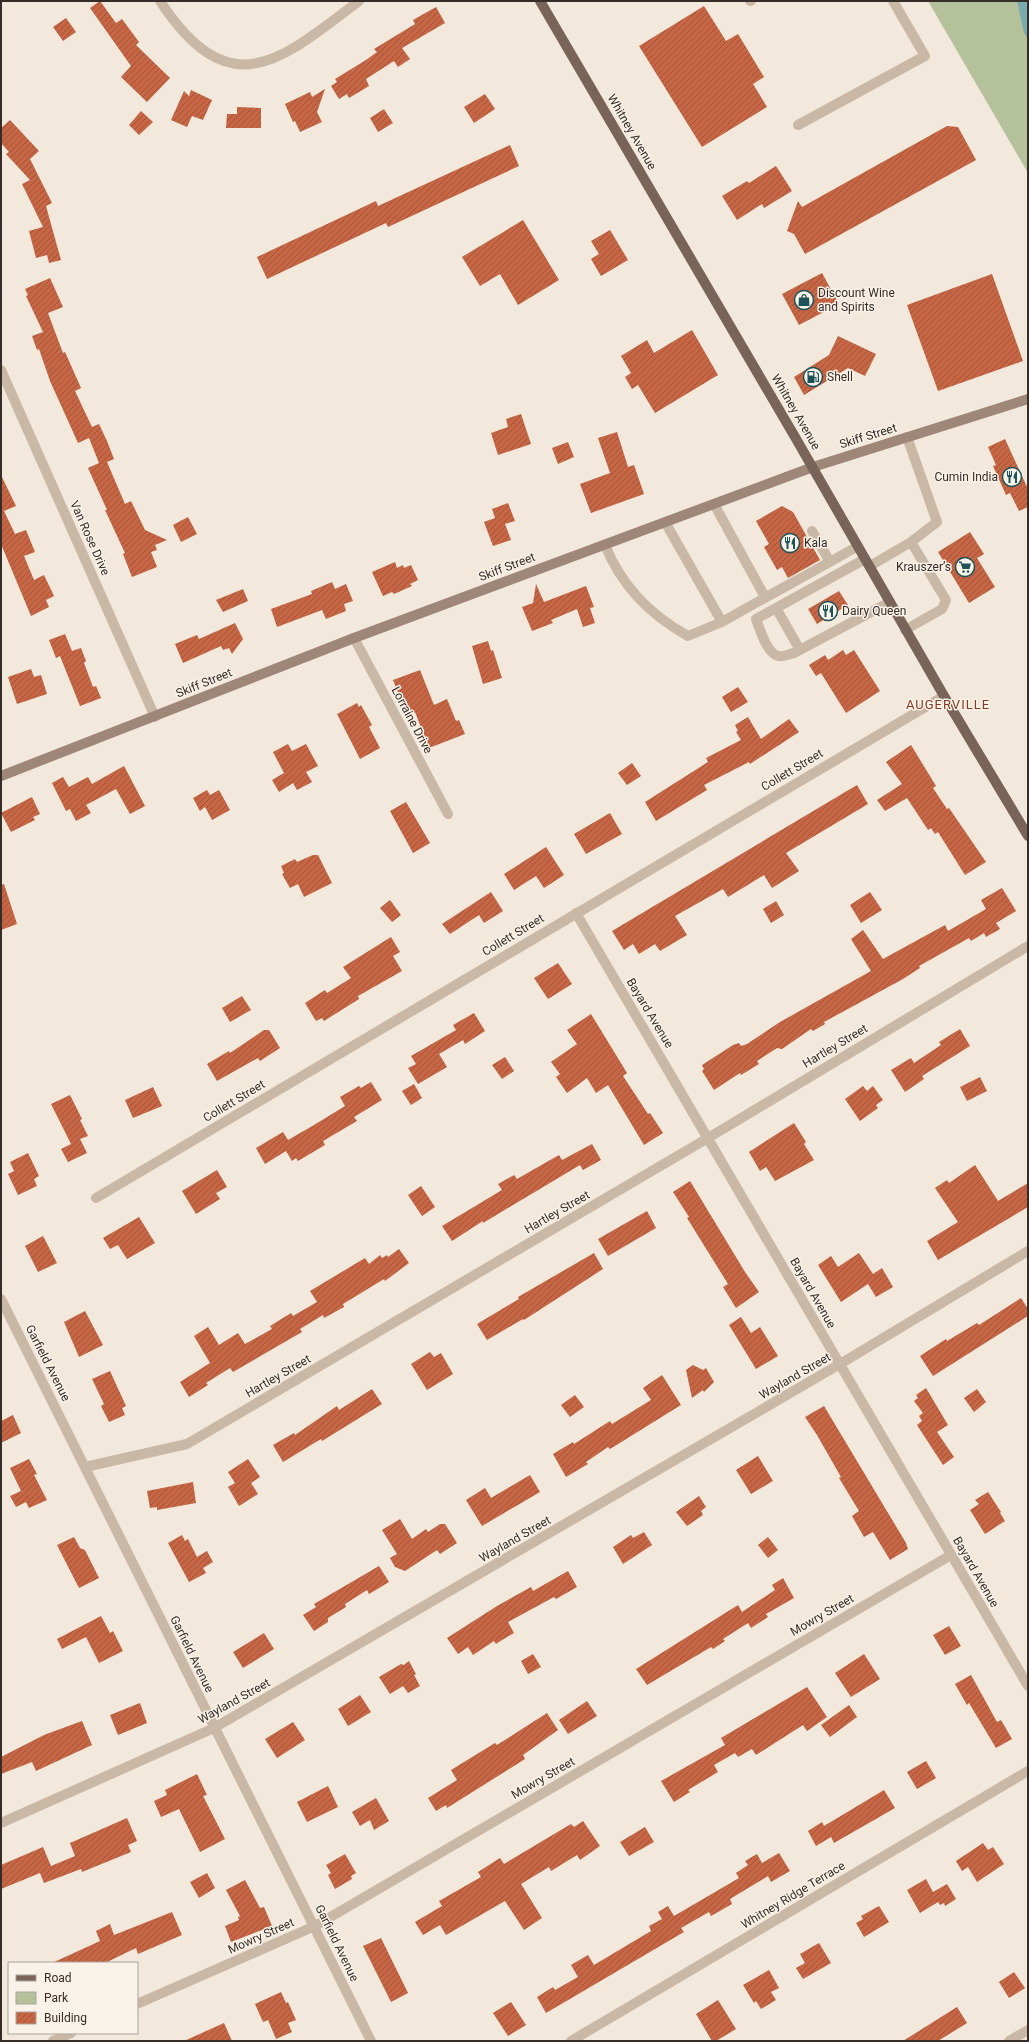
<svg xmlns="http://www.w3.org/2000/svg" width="1029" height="2042" font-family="Roboto,sans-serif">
<defs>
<pattern id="building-hatch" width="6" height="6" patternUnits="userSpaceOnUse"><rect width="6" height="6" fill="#c66645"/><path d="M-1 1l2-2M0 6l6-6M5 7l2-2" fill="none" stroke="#a2543a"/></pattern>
</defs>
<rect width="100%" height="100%" fill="#f2e8db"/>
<path fill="#b4c19b" d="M928,1h100v172z"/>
<path fill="#7aacaf" d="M1017,1h11v38l-4,-6z"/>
<path fill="url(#building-hatch)" d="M100,1l16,22 6,-4 17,23 -3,3 34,33 -23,24 -26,-25 10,-11 -41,-58z
M704,6l22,35 12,-7 26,43 -11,7 14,23 -65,40 -63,-101z
M436,7l9,16 -43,25 8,11 -12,8 -4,-6 -28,18 3,7 -20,12 -2,-4 -8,5 -8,-13 6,-4 -2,-3 31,-19 11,-8 -3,-3 41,-25 -2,-4z
M66,18l10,14 -13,9 -10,-14z
M325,89l-8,23 5,10 -22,10 -5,-11 -2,1 -8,-18 25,-12 2,5z
M191,90l21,10 -9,20 -11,-4 -5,11 -16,-7 13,-29 5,5z
M485,94l10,15 -21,14 -10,-16z
M237,107l24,1v20h-35l1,-14h10z
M384,109l9,14 -15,9 -8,-14z
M141,111l12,11 -14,13 -10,-10z
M10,120l29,31 -9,8 22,44 -6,3 15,54 -12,3 -2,-8 -11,3 -7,-27 14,-4 -21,-43 8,-4 -24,-26 3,-2 -8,-9v-15z
M947,126l11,1 18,33 -171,94 -11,-20 -7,-3 11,-30 4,6z
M510,145l9,21 -131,61 -2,-4 -119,56 -10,-22 119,-56 2,5z
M776,166l16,25 -28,17 -2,-4 -25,16 -15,-24 25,-15 2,2z
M523,220l36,60 -41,25 -18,-31 -20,12 -18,-29z
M610,230l18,30 -27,16 -10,-17 8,-5 -8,-13z
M822,273l17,31 -40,21 -17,-31z
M992,274l31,87 -85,30 -31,-86z
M50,278l13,29 -15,6 15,40 2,-1 16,36 -6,3 8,17 9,19 7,-3 8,17 7,18 -7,3 18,42 6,-3 14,29 22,10 -12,5 2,5 -6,2 6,15 -25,10 -9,-23 2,-1 -20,-43h2l-19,-42 11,-5 -10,-25 -11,5 -28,-62 -11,-32 -2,1 -5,-14 11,-4 -17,-36 2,-1 -3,-6z
M692,330l26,45 -63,38 -17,-28 -6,4 -7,-12 6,-4 -10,-17 26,-16 7,13z
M838,336l38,18 -11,22 -17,-8 -44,27 -10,-18 35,-22z
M521,414l10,30 -33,11 -7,-22 17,-6 -2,-8z
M617,432l11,35 6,-2 10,29 -53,19 -11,-29 30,-11 -12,-35z
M1005,439l23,50v18l-9,4 -9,-18 -4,2 -13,-29 3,-1 -8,-18z
M568,442l6,15 -16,7 -6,-16z
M1,475l15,31 -12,5 11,23 11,-4 9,22 -11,4 10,24 10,-5 10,21 -8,4 3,7 -18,9 -30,-72z
M508,503l7,18 -10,3 6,16 -18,6 -9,-24 11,-4 -3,-9z
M782,506l11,6 27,48 -32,18 -6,-11 -5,3 -13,-23 5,-3 -13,-23z
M188,517l9,17 -16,8 -8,-17z
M970,532l14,22 -7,4 18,29 -26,16 -31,-51z
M395,562l2,6 6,-3 1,3 7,-3 7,15 -8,4 2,2 -18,8 -2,-2 -9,4 -11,-24z
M332,582l3,7 11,-5 7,17 -9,3 2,7 -20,8 -4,-9 -45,17 -6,-18 41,-15 -1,-3z
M536,584l8,18 42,-16 8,21 -4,1 5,15 -12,4 -6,-18 -26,11 2,3 -21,8 -10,-24 11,-4z
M243,589l5,12 -25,11 -7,-12z
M839,591l9,14 -31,19 -9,-15z
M235,623l8,16 -11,15 -3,-6 -6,2 -2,-4 -38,17 -8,-19 22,-9 2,4z
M65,634l7,17 9,-3 5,13 -2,2 9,24 3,-1 5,12 -21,8 -20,-50 -4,2 -7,-18z
M488,641l3,10 2,-1 9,28 -19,6 -11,-38z
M843,650l3,5 8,-5 26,41 -34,22 -25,-40 -5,3 -7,-11 16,-10 3,5z
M31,669l3,8 7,-2 6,19 -30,10 -9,-27z
M420,670l14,35 13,-6 9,22 3,-1 6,14 -36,14 -14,-36 -8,3 -14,-35z
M738,687l10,15 -17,10 -9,-15z
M357,703l2,4 2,-2 11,20 -3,2 11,21 -20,11 -23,-45z
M748,717l13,22 28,-20 10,13 -49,32 -1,-2 -45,23 3,5 -51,31 -11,-19 63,-40 -2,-4 35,-18 -5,-8 2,-1 -3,-6z
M288,744l4,7 14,-7 12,22 -12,6 6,10 -15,8 -4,-7 -14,9 -7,-12 12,-7 -11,-21z
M911,745l25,41 -3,2 14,21 2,-1 37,54 -21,13 -27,-43 -3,2 -4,-6 -3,2 -21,-32 -22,13 -8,-11 25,-16 -16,-22z
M632,763l9,13 -14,9 -9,-12z
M124,766l21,40 -15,8 -14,-25 -30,16 5,8 -15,8 -6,-12 -4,2 -14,-28 11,-6 6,10 19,-10 4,7z
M857,785l11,19 -82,49 13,18 -27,17 -8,-13 -36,22 -5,-8 -48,27 12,19 -27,16 -5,-7 -16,10 -6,-10 -9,6 -12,-19z
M207,790l3,5 9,-5 11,20 -18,10 -7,-13 -5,4 -7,-13z
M32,797l8,17 -7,3 2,3 -24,12 -10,-19z
M406,802l24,41 -17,10 -23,-42z
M610,813l12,21 -36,20 -12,-20z
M546,847l18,28 -20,13 -8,-12 -22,14 -10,-16z
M313,855h5l14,28 -28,14 -6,-13 -8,4 -8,-14 2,-1 -3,-7 14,-7 2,3z
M4,884l13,40 -16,6v-45z
M1002,888l14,23 -20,12 4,6 -14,8 -2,-4 -13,8 -2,-3 -50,28 1,2 -17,11 -79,43 1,2 -12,7 -2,-2 -29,20 -5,-1 -20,13 2,3 -18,11 -1,-2 -26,17 -12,-19 2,-2 -2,-4 31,-20 6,-2 2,3 6,-2 33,-22 91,-51 -20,-32 12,-9 20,29 62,-34 3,6 38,-22 -5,-9z
M491,892l12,19 -19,12 -5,-8 -29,19 -8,-10z
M870,892l12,18 -21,13 -11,-18z
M390,900l11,15 -9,7 -12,-14z
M776,901l8,14 -13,8 -8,-14z
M391,937l9,15 -7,4 9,15 -44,25 1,3 -35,22 -2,-3 -6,3 -11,-18 20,-13 2,3 24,-15 -8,-11z
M558,963l14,21 -24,15 -14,-21z
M242,996l9,14 -21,12 -8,-14z
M474,1013l11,18 -20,13 -2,-4 -24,14 8,13 -29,17 -10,-16 8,-4 -5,-8 45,-26 -3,-5z
M591,1014l36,59 -4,3 25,38 2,-1 13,20 -19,12 -36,-60 -12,8 -9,-15 -20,15 -11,-16 4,-3 -9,-12 26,-18 -10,-14z
M960,1029l10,17 -48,30 2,3 -19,13 -14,-22 20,-12 3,5 27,-18 -2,-3z
M264,1030h5l11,18 -20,13 -2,-3 -41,23 -10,-17 22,-13 1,2z
M505,1057l9,14 -12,8 -10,-14z
M980,1077l7,14 -20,10 -7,-14z
M371,1082l11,18 -28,17 3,4 -34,20 2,4 -27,16 -2,-3 -4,3 -6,-10 -21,13 -9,-16 27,-16 5,8 26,-15 31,-19 -5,-9 19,-11 2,2z
M414,1084l8,14 -11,7 -9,-14z
M863,1086l4,5 6,-5 10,14 -7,5 2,3 -18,13 -15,-22z
M153,1087l9,19 -29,12 -8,-18z
M70,1095l12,24 -2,1 8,16 -8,3 7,14 -19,9 -7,-13 10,-5 -20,-40z
M794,1123l12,19 -2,2 10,16 -39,21 -9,-14 -6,4 -11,-19z
M592,1144l9,16 -18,10 -3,-5 -97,58v-2l-31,20 -10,-15 60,-36 -4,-6 16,-9 3,4 42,-24 3,5z
M28,1153l11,23 -5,3 3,7 -19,9 -10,-21 6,-3 -4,-9z
M975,1165l23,36 30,-18v24l-90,53 -11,-19 31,-19 -23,-34 12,-8 2,3z
M217,1170l10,17 -11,6 4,6 -24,15 -14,-23z
M690,1181l55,91 14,20 -23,16 -13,-21 5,-3 -41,-66 2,-1 -16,-25z
M421,1186l14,21 -13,9 -14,-21z
M647,1211l9,17 -48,28 -10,-17z
M139,1217l16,26 -28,16 -9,-14 -8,4 -7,-11z
M43,1236l14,27 -19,9 -13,-26z
M399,1249l10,14 -24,18 -1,-2 -41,25 1,3 -20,11 -1,-3 -23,14 2,3 -69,40 -3,-4 -24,15 2,2 -19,12 -9,-15 30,-19 -16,-27 14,-9 11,18 19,-12 7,11 27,-15 -2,-3 21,-13 2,3 24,-14 -7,-11 55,-33 4,6 11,-9 2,3 5,-3 1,2z
M594,1253l9,16 -79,51 -1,-1 -36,21 -10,-16 42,-25 -1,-2z
M859,1253l14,21 9,-6 11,19 -17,10 -8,-13 -27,18 -23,-37 13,-9 7,11z
M1021,1298l7,11v7l-95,60 -13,-20 26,-17 1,2 30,-18 2,2z
M85,1311l18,34 -24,12 -15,-35z
M741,1317l10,16 9,-6 18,29 -22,13 -27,-44z
M430,1352l4,5 7,-4 12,21 -26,16 -16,-26z
M693,1365l10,5 3,-2 8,14 -10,10 -1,-2 -11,8 -6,-28z
M110,1371l16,35 -4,2 3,7 -16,7 -8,-16 3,-2 -12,-25z
M662,1375l19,30 -71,44 -2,-2 -22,15 2,2 -22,13 -13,-23 20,-12 1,2 36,-23 2,3 39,-24 -8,-12z
M926,1388l22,37 -11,7 17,25 -11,8 -26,-40 5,-4 -3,-5 4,-3 -9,-12 4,-3 -2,-3z
M372,1389l10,15 -60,37 -1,-2 -38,23 -10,-17 21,-12 1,2 42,-29 2,4z
M977,1389l9,13 -12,10 -10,-14z
M575,1395l9,12 -14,10 -9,-12z
M824,1406l82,137 2,6 -18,11 -17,-28 -9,5 -12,-21 7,-5 -20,-33 2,-1 -24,-42 -12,-18z
M13,1415l8,18 -20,10v-22z
M758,1456l15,25 -22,13 -15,-24z
M29,1459l8,15 -3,1 13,25 -18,8 -3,-6 -10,5 -6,-11 11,-5 -11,-23z
M248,1459l12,18 -9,6 7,11 -19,12 -11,-19 7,-4 -7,-11z
M530,1475l10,17 -58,34 -16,-26 19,-12 6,10z
M193,1482l3,21 -39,7v-3l-7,1 -3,-17z
M988,1492l13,20 -1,1 5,8 -20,13 -15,-24 9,-6 -4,-4z
M699,1496l7,11 -5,4 2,4 -16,11 -11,-14z
M400,1519l12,20 14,-10 2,3 12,-8h5l12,19 -17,11 -3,-4 -32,21 -10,-4 -5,-9 7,-4 -15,-24z
M644,1532l8,13 -29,19 -10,-17 18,-12 2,3z
M182,1535l3,6 3,-2 9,18 10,-6 6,11 -10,6 3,5 -17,9 -21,-39z
M74,1537l6,11 5,2 14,28 -20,10 -22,-43z
M768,1537l10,13 -10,8 -10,-13z
M379,1566l10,16 -20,12 -2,-4 -22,14 1,3 -18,11v4l-14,9 -11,-16 13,-8 -2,-3z
M568,1571l9,16 -21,12 -2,-2 -46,25 6,11 -12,7 -6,4 -2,-3 -21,14 -5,-8 -10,7 -11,-16 50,-32 34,-19 2,4z
M783,1578l11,20 -28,16 2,3 -17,11 -3,-5 -25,16 2,2 -12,8 -2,-2 -64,38 -11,-16 102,-64 4,7 33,-22 -3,-5z
M101,1616l9,17 3,-2 10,20 -24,12 -13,-26 -24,12 -5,-10z
M949,1626l12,20 -16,9 -12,-20z
M264,1633l10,16 -31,19 -10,-16z
M533,1654l8,13 -13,7 -7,-13z
M864,1654l16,25 -29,18 -16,-24z
M409,1661l7,13 -2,1 6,11 -12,7 -5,-7 -13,8 -11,-17 22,-13 3,1z
M971,1675l26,47 4,-2 11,19 -16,9 -27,-45 -2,2 -12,-21z
M807,1687l20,30 -20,14 -4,-6 -47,30 -4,-6 -14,8 -3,-4 -21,12 4,7 -30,18 2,2 -16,10 -13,-21 64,-36 -4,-7z
M360,1695l11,17 -23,14 -10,-17z
M587,1701l10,15 -29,18 -9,-14z
M140,1703l7,20 -29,12 -8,-20z
M849,1705l8,12 -27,20 -9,-12z
M547,1713l11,17 -35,25 2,4 -78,49 -1,-3 -10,6 -8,-13 29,-18 -6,-10 44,-27 2,2z
M82,1721l10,24 -56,26 -4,-9 -31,12v-17l43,-22z
M293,1722l12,18 -28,18 -12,-19z
M926,1761l10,17 -19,11 -10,-17z
M197,1774l10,21 -4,1 22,43 -25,13 -21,-43 -18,8 -7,-16 13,-6 -2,-5z
M328,1786l10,21 -31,15 -10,-20z
M884,1790l11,18 -61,35 -3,-6 -15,9 -8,-15 14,-9 2,4z
M376,1798l13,23 -15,9 -4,-10 -10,6 -8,-14z
M127,1818l10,23 -9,4 3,7 -49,20 -1,-3 -37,14 -4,-10 -39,16v-24l42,-18 8,19 24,-10 -5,-13z
M583,1821l17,25 -20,14 -3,-5 -26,16 -2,-4 -28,17 21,34 -18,12 -19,-29 -59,34 -6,-10 -17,10 -8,-13 27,-16 -3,-5 42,-24 -3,-5 22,-14 4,6 67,-40 3,3z
M645,1827l9,15 -25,14 -9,-14z
M983,1843l5,7 5,-3 11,17 -27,18 -9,-15 -6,4 -6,-10z
M779,1853l11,18 -19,11 -3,-6 -38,23 2,5 -21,12 -2,-4 -28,16 3,4 -138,81 -9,-16 16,-10 2,3 23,-13 -7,-12 17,-10 6,10 57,-34 -2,-5 13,-7 -4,-7 10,-6 6,10 65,-38 -3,-5 12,-8 -3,-4 12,-7 5,9z
M345,1854l11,19 -5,3 1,3 -17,10 -7,-14 3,-2 -5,-8z
M207,1873l8,15 -16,10 -9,-16z
M926,1879l7,13 14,-8 9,15 -11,7 -1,-3 -4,2 -2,-3 -18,11 -13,-23z
M245,1880l15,28 4,-1 8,19 -41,16 -6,-16 14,-6 -1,-3 2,-1 -14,-26z
M879,1906l10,16 -25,15 -8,-14 7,-4 -2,-3z
M172,1912l10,23 -44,19 -2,-6 -31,15h-53l48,-22 -4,-10 14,-7 4,11z
M381,1938l27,55 -17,9 -28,-56z
M819,1943l12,20 -28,16 -7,-11 9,-5 -5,-9z
M769,1970l10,18 -8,4 5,8 -15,9 -5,-8 -2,2 -11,-18z
M1014,1972l11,16 -16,10 -10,-16z
M281,1992l5,11 2,-1 8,18 -8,3 4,9 -16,7 -8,-19 -5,2 -8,-18z
M718,2000l18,29 -20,12h-4l-16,-27z
M511,2002l15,23 -18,11 -15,-23z
M957,2007l10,16 -29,18h-35z
M224,2023l8,18h-48z"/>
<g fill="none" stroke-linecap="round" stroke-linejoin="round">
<path stroke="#cab8a7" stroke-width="10" d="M750,1h1
M798,125l127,-69 -32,-55
M714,504l51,93
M665,522l57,100c45,-26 91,-50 136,-76
M812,531l18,31
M605,545c16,40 45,70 83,91l34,-14
M865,559l-109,60c4,10 11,36 23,37 4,1 10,-2 15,-3l96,-51
M870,566l41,-24
M776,608l24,42
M905,630l37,-21 4,-9 -35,-58 26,-20 -30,-85"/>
<path stroke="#cab8a7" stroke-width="10" d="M160,1c70,106 120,60 199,0
M1,370l154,347
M354,638l94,176
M576,913l452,773
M96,1198l848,-502
M1,1299l370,742
M85,1467l102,-23 521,-306 320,-192
M1,1823l213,-95 626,-364 188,-113
M137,2004l178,-78 636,-371
M53,2041l18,-8
M571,2041l457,-270
M1009,2041l19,-11"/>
<path stroke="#9e8779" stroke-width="10" d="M1,776l353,-138 459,-171 215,-68"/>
<path stroke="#786459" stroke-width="10" d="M540,1l255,436 149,259 84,140"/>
</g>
<defs>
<symbol id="shop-ring" viewBox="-11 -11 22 22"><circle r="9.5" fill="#f9f2e8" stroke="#1d5358" stroke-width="1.5"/><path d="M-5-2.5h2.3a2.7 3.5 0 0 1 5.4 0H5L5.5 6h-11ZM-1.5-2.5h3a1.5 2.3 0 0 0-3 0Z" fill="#1d5358"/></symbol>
<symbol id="fuel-ring" viewBox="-11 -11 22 22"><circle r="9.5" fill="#f9f2e8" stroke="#1d5358" stroke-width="1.5"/><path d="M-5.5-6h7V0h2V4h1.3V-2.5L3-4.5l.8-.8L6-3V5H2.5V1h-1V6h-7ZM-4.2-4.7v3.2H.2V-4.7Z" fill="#1d5358"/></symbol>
<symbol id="restaurant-ring" viewBox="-11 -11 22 22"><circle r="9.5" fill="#f9f2e8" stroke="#1d5358" stroke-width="1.5"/><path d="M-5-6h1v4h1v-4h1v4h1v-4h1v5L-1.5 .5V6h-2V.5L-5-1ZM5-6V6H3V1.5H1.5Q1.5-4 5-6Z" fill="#1d5358"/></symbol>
<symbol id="supermarket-ring" viewBox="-11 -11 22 22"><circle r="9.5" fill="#f9f2e8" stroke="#1d5358" stroke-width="1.5"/><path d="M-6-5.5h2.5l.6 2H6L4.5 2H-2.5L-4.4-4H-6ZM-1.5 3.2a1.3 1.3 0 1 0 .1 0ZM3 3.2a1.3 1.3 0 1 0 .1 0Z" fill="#1d5358"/></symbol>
</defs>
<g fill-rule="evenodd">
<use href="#shop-ring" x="793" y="289" width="22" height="22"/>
<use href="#fuel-ring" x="802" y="366" width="22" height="22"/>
<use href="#restaurant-ring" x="1001" y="466" width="22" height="22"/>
<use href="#restaurant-ring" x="779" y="532" width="22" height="22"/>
<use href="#supermarket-ring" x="954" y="556" width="22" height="22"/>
<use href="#restaurant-ring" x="817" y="600" width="22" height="22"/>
</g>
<g text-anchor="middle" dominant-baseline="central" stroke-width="3" stroke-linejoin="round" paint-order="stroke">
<g font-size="12" fill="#362d28" stroke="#f9f2e8">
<text transform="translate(632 132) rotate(60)">Whitney Avenue</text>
<text transform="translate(796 412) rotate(60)">Whitney Avenue</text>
<text transform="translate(868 436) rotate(-17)">Skiff Street</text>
<text transform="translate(90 538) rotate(66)">Van Rose Drive</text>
<text transform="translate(507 567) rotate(-21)">Skiff Street</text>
<text transform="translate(204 683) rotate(-22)">Skiff Street</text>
<text transform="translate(412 720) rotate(62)">Lorraine Drive</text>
<text transform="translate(792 770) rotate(-31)">Collett Street</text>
<text transform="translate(513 935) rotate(-31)">Collett Street</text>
<text transform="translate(650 1013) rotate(59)">Bayard Avenue</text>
<text transform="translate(835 1046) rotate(-31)">Hartley Street</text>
<text transform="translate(234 1101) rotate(-31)">Collett Street</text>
<text transform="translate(557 1212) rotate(-30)">Hartley Street</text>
<text transform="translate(813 1293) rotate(60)">Bayard Avenue</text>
<text transform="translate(48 1363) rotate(63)">Garfield Avenue</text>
<text transform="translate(278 1376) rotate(-30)">Hartley Street</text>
<text transform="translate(795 1376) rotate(-30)">Wayland Street</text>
<text transform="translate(515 1539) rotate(-30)">Wayland Street</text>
<text transform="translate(976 1572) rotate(60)">Bayard Avenue</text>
<text transform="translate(822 1615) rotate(-30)">Mowry Street</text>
<text transform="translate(192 1654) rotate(64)">Garfield Avenue</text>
<text transform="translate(234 1701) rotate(-29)">Wayland Street</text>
<text transform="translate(543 1778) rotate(-30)">Mowry Street</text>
<text transform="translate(793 1895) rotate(-31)">Whitney Ridge Terrace</text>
<text transform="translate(261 1936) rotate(-24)">Mowry Street</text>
<text transform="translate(337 1943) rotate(64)">Garfield Avenue</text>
</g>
<g font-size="12" fill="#362d28" stroke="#f9f2e8" text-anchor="start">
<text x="818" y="293">Discount Wine<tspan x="818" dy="14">and Spirits</tspan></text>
<text x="827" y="377">Shell</text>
<text x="998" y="477" text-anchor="end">Cumin India</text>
<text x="804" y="543">Kala</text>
<text x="951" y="567" text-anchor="end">Krauszer’s</text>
<text x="842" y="611">Dairy Queen</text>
</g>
<g font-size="13" letter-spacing="1" fill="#853a21" stroke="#f9f2e8">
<text x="948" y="704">AUGERVILLE</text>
</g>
</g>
<rect width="1029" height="2042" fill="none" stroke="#362d28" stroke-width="4"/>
<rect x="8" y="1962" width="130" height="72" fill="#f9f2e8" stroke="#aba39b"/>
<rect x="16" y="1975" width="20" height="6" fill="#786459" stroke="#aba39b"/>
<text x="44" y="1982" font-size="12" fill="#362d28">Road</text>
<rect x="16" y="1992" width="20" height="12" fill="#b4c19b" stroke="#aba39b"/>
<text x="44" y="2002" font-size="12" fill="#362d28">Park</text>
<rect x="16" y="2012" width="20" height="12" fill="url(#building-hatch)" stroke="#aba39b"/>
<text x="44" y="2022" font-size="12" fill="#362d28">Building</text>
</svg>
